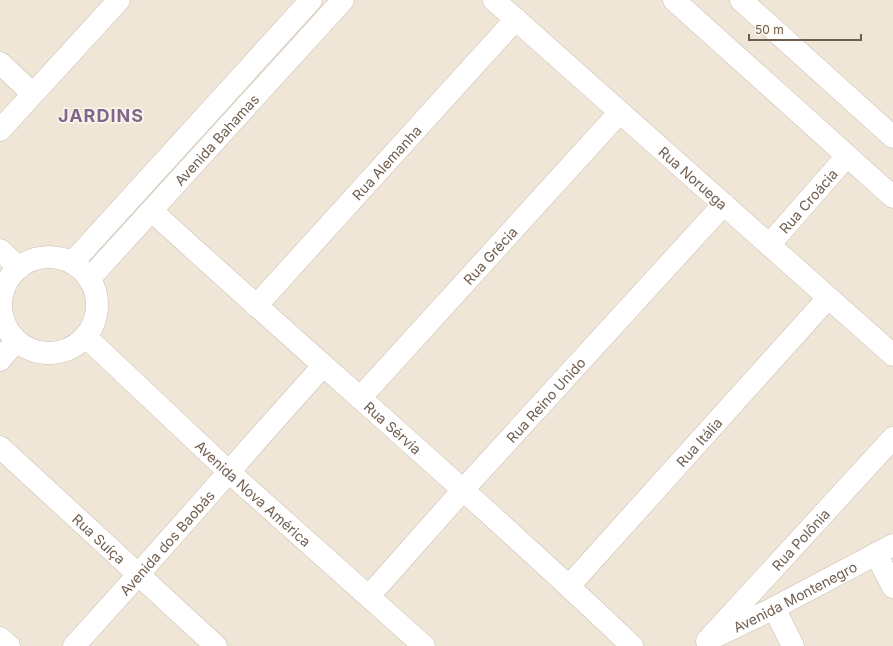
<svg xmlns="http://www.w3.org/2000/svg" width="893" height="646" font-family="Inter,sans-serif">
<rect width="100%" height="100%" fill="#f9f4e7"/>
<path fill="#f0e6d7" d="M0,0h893v646h-893z"/>
<g fill="none" stroke-linecap="round" stroke-linejoin="round">
<defs>
<g id="minor">
<path id="s1" d="M494,0l399,355"/>
<path d="M674,0l219,197"/>
<path d="M741,0l152,137"/>
<path d="M0,63l32,30"/>
<path d="M0,130l119,-130"/>
<path id="s2" d="M152,211c159,146 324,286 480,435"/>
<path id="s3" d="M769,245l78,-89"/>
<path d="M0,250l18,17"/>
<circle cx="49" cy="305" r="48"/>
<path d="M72,263l239,-263"/>
<path id="s4" d="M89,279l254,-279"/>
<path id="s5" d="M256,306l260,-287"/>
<path id="s6" d="M86,337l142,134 196,175"/>
<path d="M0,360l16,-19"/>
<path id="s7" d="M360,398l260,-286"/>
<path id="s8" d="M0,447l216,199"/>
<path d="M876,554l17,33"/>
<path id="s9" d="M569,586l259,-288"/>
<path id="s10" d="M369,596l94,-106 261,-286"/>
<path d="M774,608l19,38"/>
<path id="s11" d="M719,635l55,-27 119,-63"/>
<path d="M0,638l9,8"/>
<path id="s12" d="M707,641l186,-203"/>
<path id="s13" d="M74,646c84,-92 165,-187 249,-280"/>
</g>
</defs>
<use href="#minor" stroke="#cabcaf" stroke-width="23"/>
<use href="#minor" stroke="#fff" stroke-width="22"/>
</g>
<g text-anchor="middle" dominant-baseline="central" stroke-width="3" stroke-linejoin="round" paint-order="stroke">
<g font-size="14" fill="#705d4f" stroke="#fcf8ed">
<text stroke="none"><textPath href="#s4" startOffset="189">Avenida Bahamas</textPath></text>
<text stroke="none"><textPath href="#s5" startOffset="194">Rua Alemanha</textPath></text>
<text stroke="none"><textPath href="#s1" startOffset="267">Rua Noruega</textPath></text>
<text stroke="none"><textPath href="#s3" startOffset="59">Rua Croácia</textPath></text>
<text stroke="none"><textPath href="#s7" startOffset="193">Rua Grécia</textPath></text>
<text stroke="none"><textPath href="#s10" startOffset="264">Rua Reino Unido</textPath></text>
<text stroke="none"><textPath href="#s2" startOffset="324">Rua Sérvia</textPath></text>
<text stroke="none"><textPath href="#s9" startOffset="194">Rua Itália</textPath></text>
<text stroke="none"><textPath href="#s6" startOffset="229">Avenida Nova América</textPath></text>
<text stroke="none"><textPath href="#s8" startOffset="135">Rua Suíça</textPath></text>
<text stroke="none"><textPath href="#s12" startOffset="138">Rua Polônia</textPath></text>
<text stroke="none"><textPath href="#s13" startOffset="139">Avenida dos Baobás</textPath></text>
<text stroke="none"><textPath href="#s11" startOffset="85">Avenida Montenegro</textPath></text>
</g>
<g font-size="18" font-weight="bold" letter-spacing="1" fill="#82678c" stroke="#fcf8ed">
<text x="101" y="115">JARDINS</text>
</g>
</g>
<path d="M749 34v6h112v-6" fill="none" stroke="#705d4f" stroke-width="2"/>
<text x="755" y="34" font-size="12" fill="#705d4f" stroke="#fcf8ed" stroke-width="3" paint-order="stroke">50 m</text>
</svg>
